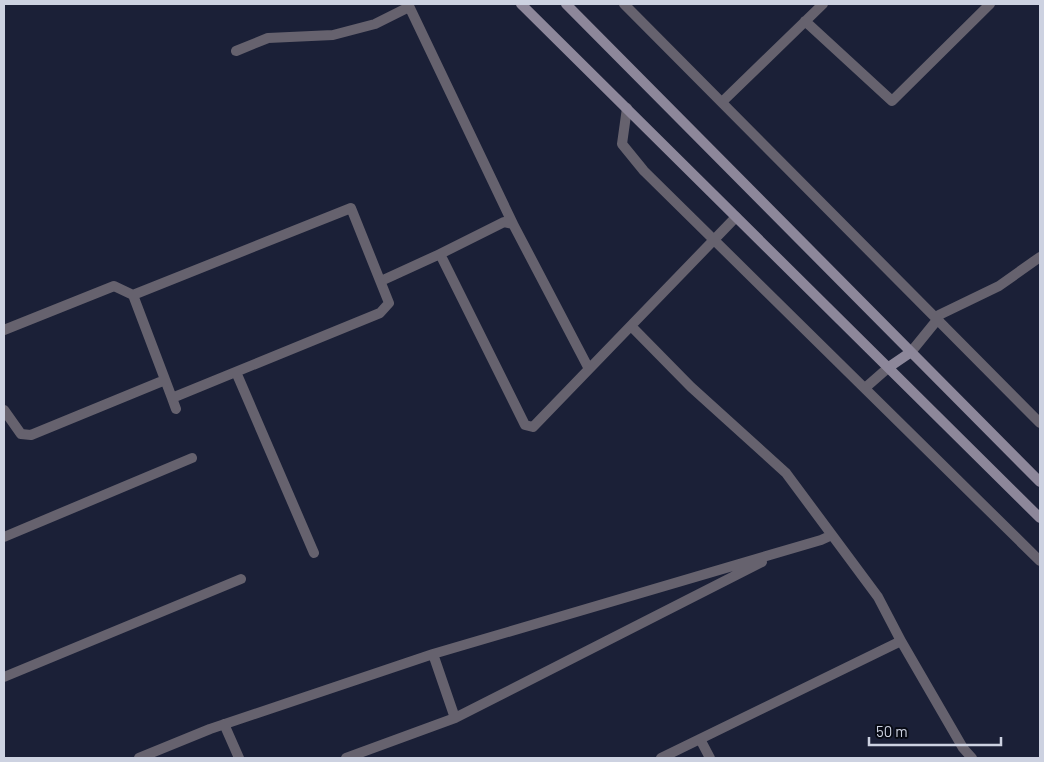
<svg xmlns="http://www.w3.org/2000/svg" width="1044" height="762" font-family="Barlow,sans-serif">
<rect width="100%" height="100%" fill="#1b2037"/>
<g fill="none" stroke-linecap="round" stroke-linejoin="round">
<path stroke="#66626e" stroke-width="10" d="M408,4l105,220
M624,4l416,419
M805,21l87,80 98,-97
M236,51l32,-13 65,-3 42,-11 34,-17
M722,102l101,-98
M627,108l-5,36 22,27 396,390
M440,254l64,-32 9,2 76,145
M381,281l59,-27 85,171 8,2 203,-210
M631,326l60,61 95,86 92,124 23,44 -240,117
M4,330l110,-44 19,9
M911,352l26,-32 2,-5 60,-29 41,-29
M236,372l78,181
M865,388l24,-21
M172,398l-39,-103 218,-87 38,95 -9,10 -208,85 4,11
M4,410l17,24 10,1 134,-55
M4,537l188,-79
M901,641l62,107 9,10
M433,654l22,64
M4,677l237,-98
M224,724l15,34
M700,739l10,19
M139,758l71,-29 223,-75 388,-114 11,-5
M346,758l109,-40 307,-156"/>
<path stroke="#8d879a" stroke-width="10" d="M521,4l519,514
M566,4l474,478
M889,367l22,-15"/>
</g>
<rect width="1044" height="762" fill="none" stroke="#cdd2e1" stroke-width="10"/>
<path d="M869 737v8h132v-8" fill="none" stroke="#cdd2e1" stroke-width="2.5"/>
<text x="876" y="737" font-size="15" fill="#cdd2e1" stroke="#080b15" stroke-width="4" paint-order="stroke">50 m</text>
</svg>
